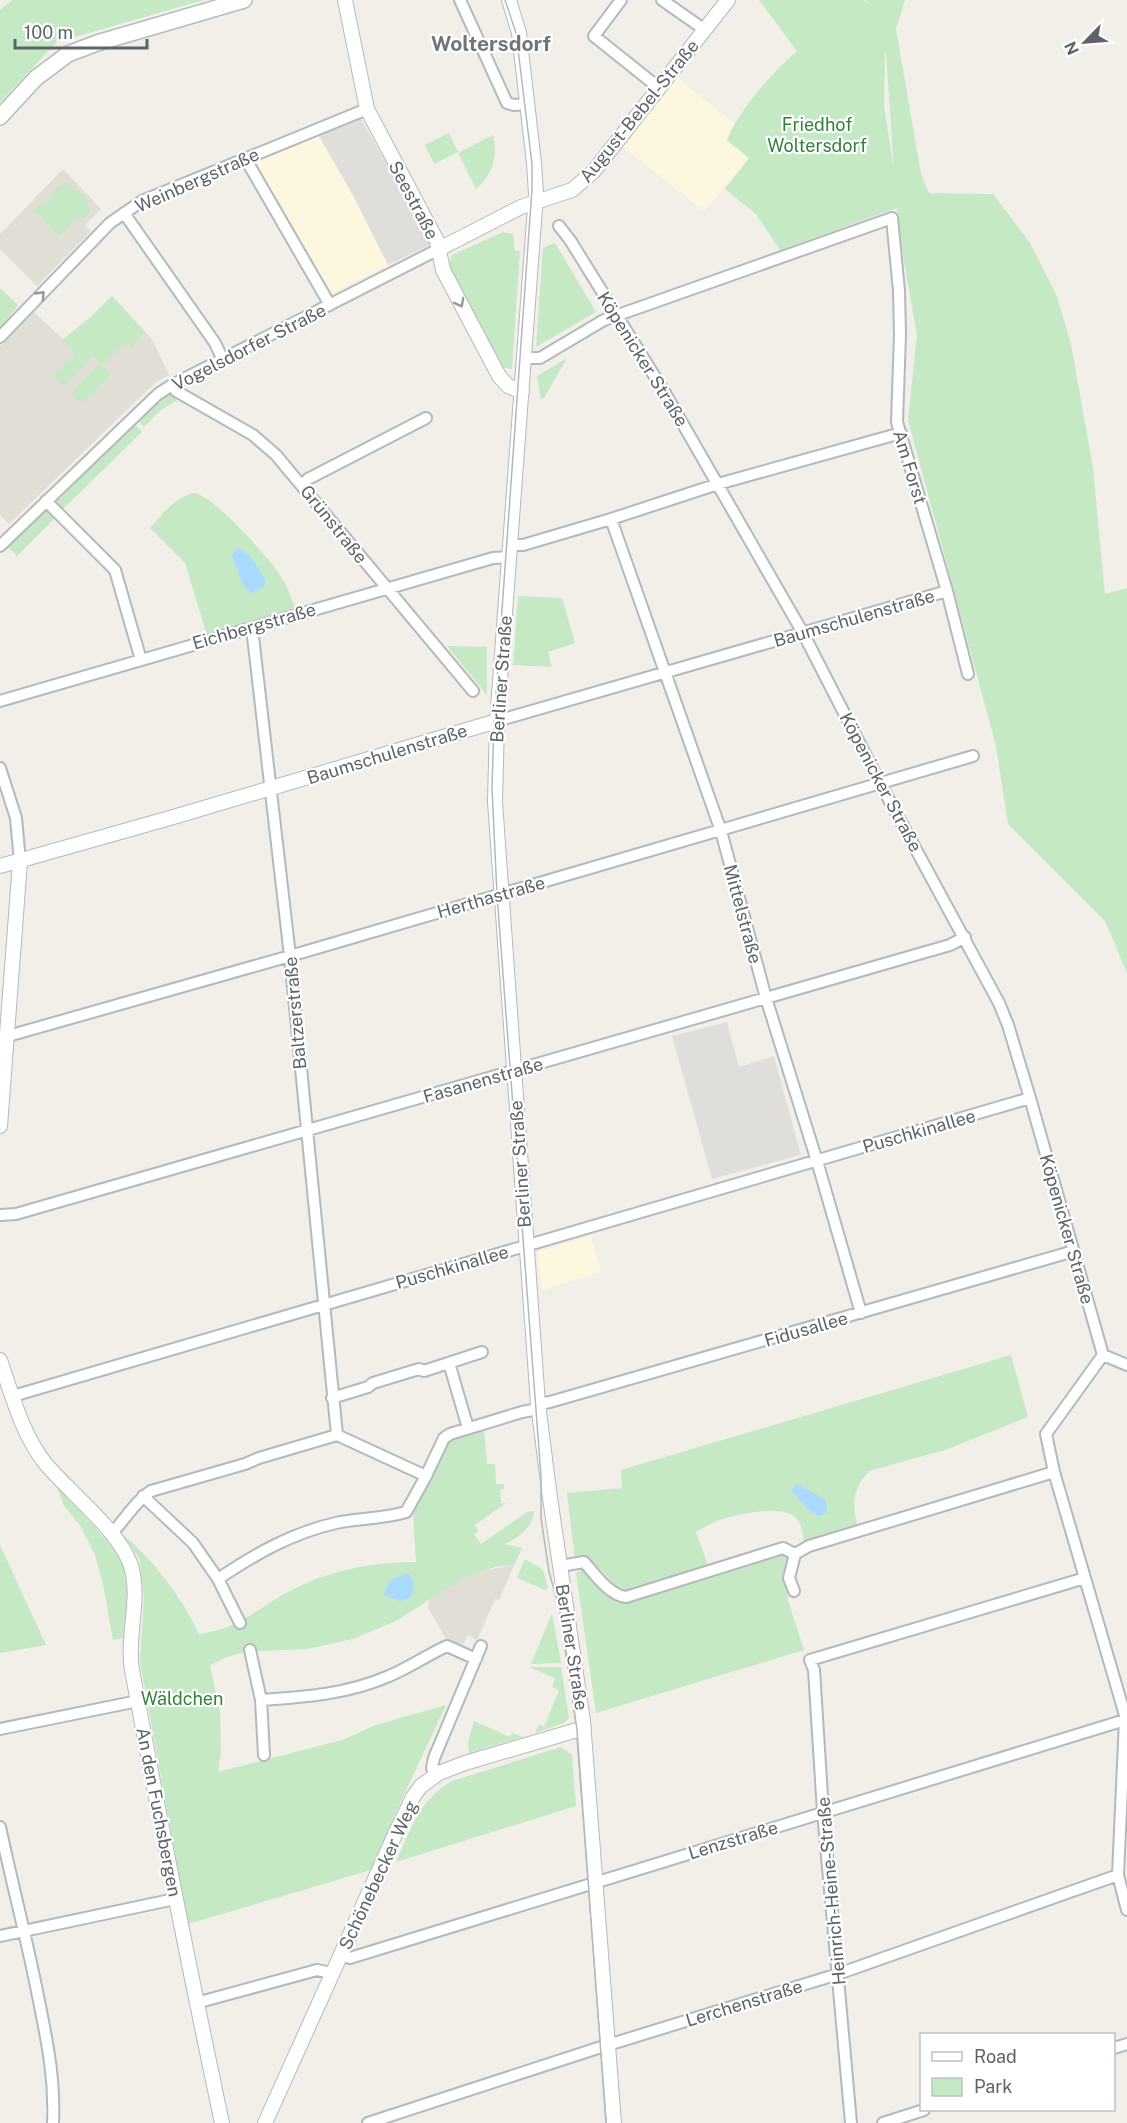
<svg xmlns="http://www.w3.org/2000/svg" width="1127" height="2123" font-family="'Public Sans',sans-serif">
<rect width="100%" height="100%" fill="#f1efe8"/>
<path fill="#fef7e0" d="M676,77l58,46 -8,18 23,17 -45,53 -82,-65z
M319,136l36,63 33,66 -56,28 -76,-131z
M591,1236l10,36 -59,18 -4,-38z"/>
<path fill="#e0deda" d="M361,119l71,125 -44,21 -33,-66 -36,-63z
M727,1022l12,45 35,-11 27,99 -89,24 -40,-143z"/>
<path fill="#e1ded6" d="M63,169l38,40 -16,16 6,6 -54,55 -37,-37v-15z
M112,296l40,43 17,36 -13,7 -147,142 -9,-9v-169l34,-34 29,27 29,-23z
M514,1565l-15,35 -4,-1 -18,41 -9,-5 -7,13 -14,-8 -19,-32 1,-8 18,-13 28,-15z"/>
<path fill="#c5e8c5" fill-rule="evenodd" d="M13,0h191l-147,42 -57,60v-92z
M759,0h104l8,5 -6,-5h40l-9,29 25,145 8,19 64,1 37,49 26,51 15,50 22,124 12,126 22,-6v385l-22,-52 -97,-97 -12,-78 -88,-326 9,-85 -19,-107 -1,-20 -117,42 -24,-36 -31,-25 24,-31 -22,-18c15,-34 42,-64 70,-89zM885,52h1l8,118 -10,-64z
M449,133l9,19 -24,12 -9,-19z
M493,135c5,22 0,39 -17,54l-18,-36z
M66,183c11,5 21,15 25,27l-3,4 -12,6 -17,16 -16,-18 -10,-7 17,-12 2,-8z
M503,232l10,2 2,17h5l-8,118 -13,-2 -51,-98 4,-14z
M555,243l41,69 -60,35 7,-99z
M0,288l18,17 -18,24z
M112,296l34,37 -15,14 -5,-5 -23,23 -10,-9 -29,29 -10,-10 22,-22 -13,-13 29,-24z
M567,358l-23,40 -3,1 -4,-23z
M100,364l11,11 -30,29 -10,-11z
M166,392l11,8 -16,10 -17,17 -7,-8z
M133,422l9,10 -80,78 -9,-9 4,-4 3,2 16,-16 -3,-3z
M194,493c20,3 74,64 86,82 7,10 11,23 16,34l-89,26 -22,-72 -35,-35c12,-14 26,-31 44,-35z
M45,508l10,10 -38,38 -11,-11z
M518,596l44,2 13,45 -27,9 4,15 -39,-2z
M447,646l40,1v48z
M1011,1355l17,62 -83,33 -76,21c-16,17 -18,35 -11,56l-54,16c-1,-7 -2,-17 -6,-23 -10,-16 -56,-7 -72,-2 -10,3 -20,8 -30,14l13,37 -85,25 -32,-33 -7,-2 -10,1 -8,-67 55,-5 -1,-18z
M484,1430l3,34h8l1,20h8v5l-4,1 1,13h5l-31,22 3,6 -4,3 7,10 46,-32 7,-1c-1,17 -16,26 -29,33l17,4 -8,17 -19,2 -30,10 -69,44 -43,18 -46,10 -62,3 -18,5 -17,8 10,47 1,40 -3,20 124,-32 34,-15 70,-20 -52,111 -20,53 -186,55 -48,-262 4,-66 -5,-38 -16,-24c32,29 57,60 76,100 43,-6 56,-25 91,-43 40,-21 82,-29 126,-29l-3,-48 38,-74z
M55,1481l67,78 6,32 -5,47 -10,2 -10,-56 -8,-29 -14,-28 -18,-23z
M0,1545l46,100 -46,8z
M779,1553l12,3 -6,21 3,23 16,50 -208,63 -20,-140 8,-4 33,34z
M525,1559l18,11 5,17 -2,3 -29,-12z
M552,1613l9,50 -30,1z
M529,1667h32l8,51 -5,5 -29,10 4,-8 5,2 15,-37 -7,-3 3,-9z
M474,1721l36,16 2,-4 11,4 -54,16 -1,-11z
M561,1747l11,8 4,51 -180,56c15,-33 23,-62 56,-81z"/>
<path fill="#aadaff" d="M236,548c13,1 24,23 30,33l-3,7 -13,5 -7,-8 -11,-29z
M797,1484l29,16 1,10 -2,4 -7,2 -11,-8 -15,-16 2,-6z
M405,1574h4c7,10 6,15 1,24l-10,3 -16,-6 6,-15z"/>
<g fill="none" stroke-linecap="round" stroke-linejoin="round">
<defs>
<path id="minor" d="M460,0l47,103 7,2 13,-1
M621,0l-27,36 65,52
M662,0l43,30
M245,158l85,147
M124,213l91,130 8,17
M559,226l11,14 95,153 138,240 77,150 119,220 9,22 22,73 73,257 24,10
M0,337l110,-114 32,-22 225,-92
M524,358h16l64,-38 288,-102 7,73 1,44 -3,87 50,169 21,83
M172,385l4,6 77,44 23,20 197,236
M302,485l6,-6 118,-61
M46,501l69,69 26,90
M611,519l110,312 45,167 51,163 44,152
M511,545h12l88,-26 107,-35 183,-51
M0,546l158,-152 14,-9 267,-136
M252,628l38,328 47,479
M0,701l493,-143 16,-1
M497,721l450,-130
M0,768l16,50 4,44
M8,1036l282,-80 683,-200
M0,1215l16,-1 934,-269 15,-8
M1103,1355l-57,79 8,38 73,250
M449,1363l19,65
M13,1396l1017,-298
M332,1398l36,-11 5,-4 46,-14 5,2 58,-19
M538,1404l12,-2 524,-151
M143,1496l50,47 25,36 22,44
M111,1534c14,-14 24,-33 40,-43l94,-27 14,-6 78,-23 89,41 18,-38 6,-4 72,-22 16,-3
M560,1566l24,-4c10,11 26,34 42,35l157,-49 12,6
M218,1579c37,-25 74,-46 118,-56 22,-5 48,-4 70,-11l20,-36
M794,1591l-5,-13 6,-24 14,-8 245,-74
M250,1650l11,50 3,55
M261,1700c45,-3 87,-6 128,-24 20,-8 38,-21 58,-30l29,13
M0,1729l138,-28
M436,1775l-4,-7 2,-10 47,-112
M0,1827c12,56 27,113 38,169 9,45 17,81 15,127
M0,1936l175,-37
M340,1955l10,3 775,-238 -7,155 9,35
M196,2003l121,-33 15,3
M1114,2048l13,-4
M368,2123l227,-74 243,-75 280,-99
M851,2123l-28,-311 -9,-142 -4,-10 275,-82
M883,2123l41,-13"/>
<path id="tertiary" d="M345,0l22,109 70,132 6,29 56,106 9,10 14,6
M509,0l10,33 15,130 2,31 -39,527 -2,81 43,602 12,94 33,223 31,402
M439,249l82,-42 51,-17 21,-18 135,-172
M0,866l170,-48 327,-97
M0,1126l20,-264
M0,1360c12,35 22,74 45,103 23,28 73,67 85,100 12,34 -4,72 2,107 28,152 58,302 90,453
M265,2123l132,-293 16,-33 8,-11 18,-13 26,-10 119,-35"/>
<path id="secondary" d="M0,117l36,-39 32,-24 29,-11 147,-43"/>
</defs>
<use href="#minor" stroke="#b5b8bc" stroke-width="14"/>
<use href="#tertiary" stroke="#b5b8bc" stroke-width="16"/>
<use href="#secondary" stroke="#b6babf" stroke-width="18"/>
<use href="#minor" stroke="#fff" stroke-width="10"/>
<use href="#tertiary" stroke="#fff" stroke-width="14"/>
<use href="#secondary" stroke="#fff" stroke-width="15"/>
<path stroke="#b6b7b8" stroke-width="1.5" d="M505,0l11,33 16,131v25l-38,533 -2,65 5,108 44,581v42l8,54 12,42 16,116 29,393"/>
</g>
<defs><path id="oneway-chevron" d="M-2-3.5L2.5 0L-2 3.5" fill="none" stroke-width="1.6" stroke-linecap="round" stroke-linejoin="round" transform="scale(1.5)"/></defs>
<g stroke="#979a9d">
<use href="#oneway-chevron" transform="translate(41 295) rotate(-46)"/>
<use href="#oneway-chevron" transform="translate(460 303) rotate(62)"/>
</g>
<g text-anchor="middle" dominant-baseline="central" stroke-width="4.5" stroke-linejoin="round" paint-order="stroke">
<g font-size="18" fill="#5f6368" stroke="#fff">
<text transform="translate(639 111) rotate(-51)">August-Bebel-Straße</text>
<text transform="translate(197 180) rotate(-24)">Weinbergstraße</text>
<text transform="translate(414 200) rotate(62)">Seestraße</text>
<text transform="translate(249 347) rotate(-27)">Vogelsdorfer Straße</text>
<text transform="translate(643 359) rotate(58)">Köpenicker Straße</text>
<text transform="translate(910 467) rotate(73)">Am Forst</text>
<text transform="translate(334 524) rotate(51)">Grünstraße</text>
<text transform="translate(854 618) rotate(-16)">Baumschulenstraße</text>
<text transform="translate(254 626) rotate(-16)">Eichbergstraße</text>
<text transform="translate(501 679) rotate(-86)">Berliner Straße</text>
<text transform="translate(387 754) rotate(-17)">Baumschulenstraße</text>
<text transform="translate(881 782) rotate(62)">Köpenicker Straße</text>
<text transform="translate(491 897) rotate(-16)">Herthastraße</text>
<text transform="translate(743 914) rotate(75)">Mittelstraße</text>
<text transform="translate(295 1013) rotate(-95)">Baltzerstraße</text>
<text transform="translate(483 1080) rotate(-16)">Fasanenstraße</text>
<text transform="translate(919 1131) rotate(-16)">Puschkinallee</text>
<text transform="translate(520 1164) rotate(-94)">Berliner Straße</text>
<text transform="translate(1067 1229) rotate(74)">Köpenicker Straße</text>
<text transform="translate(452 1267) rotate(-16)">Puschkinallee</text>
<text transform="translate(806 1329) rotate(-16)">Fidusallee</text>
<text transform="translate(572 1647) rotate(81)">Berliner Straße</text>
<text transform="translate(159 1812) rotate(79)">An den Fuchsbergen</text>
<text transform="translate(733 1840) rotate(-17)">Lenzstraße</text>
<text transform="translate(378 1875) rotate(-65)">Schönebecker Weg</text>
<text transform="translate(831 1891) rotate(-95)">Heinrich-Heine-Straße</text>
<text transform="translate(744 2003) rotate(-17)">Lerchenstraße</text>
</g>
<g font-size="18" fill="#348238" stroke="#fff">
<text x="817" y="124">Friedhof<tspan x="817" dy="21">Woltersdorf</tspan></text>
<text x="182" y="1698">Wäldchen</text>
</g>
<g font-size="21" font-weight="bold" fill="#70757a" stroke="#fff">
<text x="491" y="43">Woltersdorf</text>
</g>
</g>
<rect x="920" y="2033" width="195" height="78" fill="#ffffff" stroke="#bfc1c3" stroke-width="1.5"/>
<rect x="932" y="2052" width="30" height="9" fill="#ffffff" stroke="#bfc1c3" stroke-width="1.5"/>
<text x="974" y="2063" font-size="18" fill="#5f6368">Road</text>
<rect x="932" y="2078" width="30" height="18" fill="#c5e8c5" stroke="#bfc1c3" stroke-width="1.5"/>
<text x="974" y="2093" font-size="18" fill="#5f6368">Park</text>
<g transform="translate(1085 42) rotate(245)" stroke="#ffffff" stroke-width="4.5" paint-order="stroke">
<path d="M0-4.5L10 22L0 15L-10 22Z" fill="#5f6368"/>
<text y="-9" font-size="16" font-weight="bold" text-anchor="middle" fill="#5f6368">N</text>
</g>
<path d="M15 39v9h132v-9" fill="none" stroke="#5f6368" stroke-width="3"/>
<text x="24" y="39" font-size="18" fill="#5f6368" stroke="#ffffff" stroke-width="4.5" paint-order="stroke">100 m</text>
</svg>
